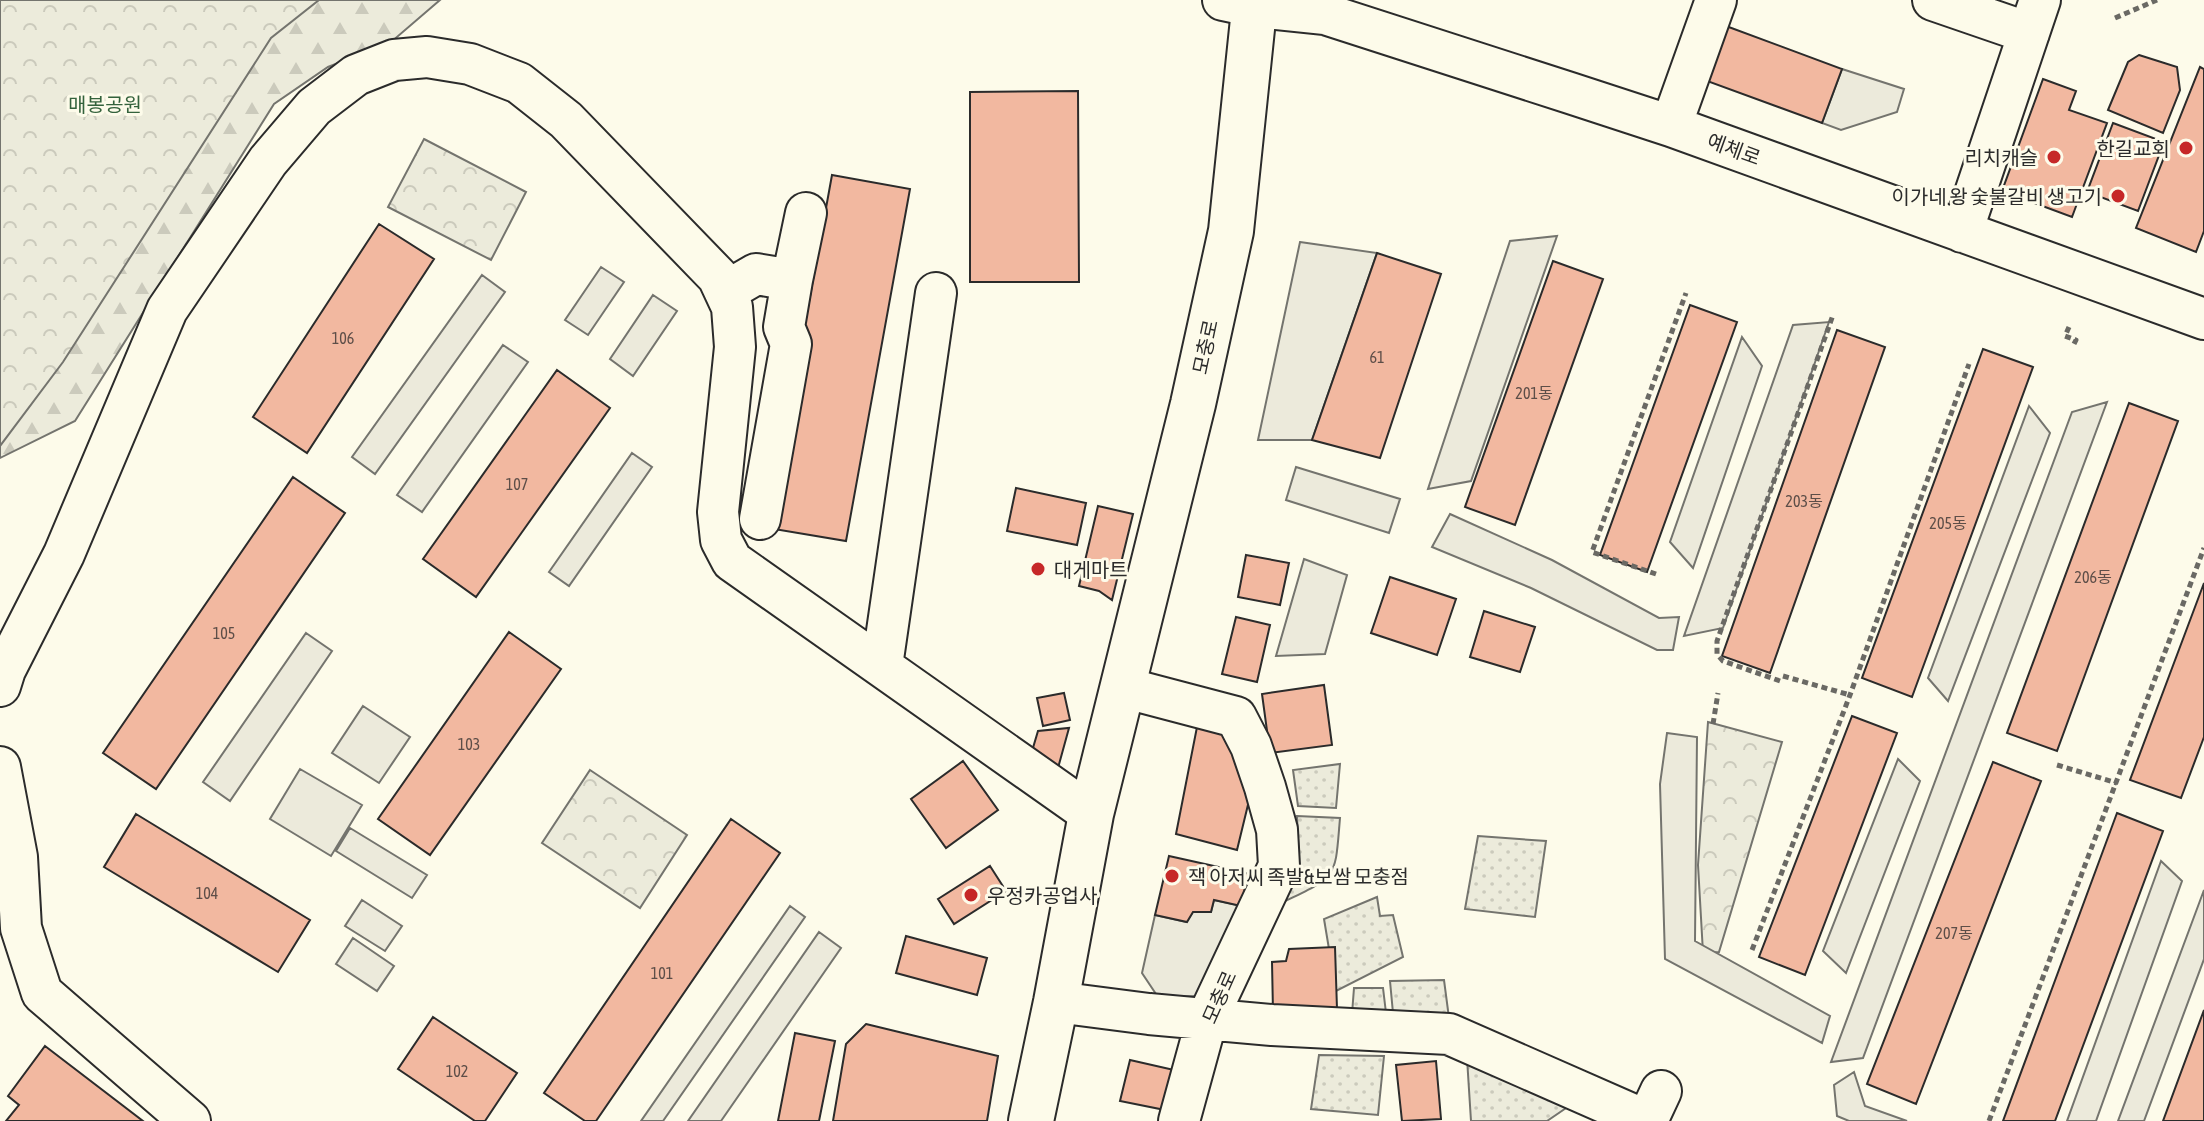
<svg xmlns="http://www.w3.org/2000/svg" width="2204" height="1121" font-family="'Asap Condensed','Noto Sans KR',sans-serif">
<defs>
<pattern id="forest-firs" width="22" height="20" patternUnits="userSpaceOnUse" patternTransform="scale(2)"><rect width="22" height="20" fill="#ecebdb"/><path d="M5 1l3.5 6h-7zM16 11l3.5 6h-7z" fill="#cbcabc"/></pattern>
<pattern id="park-crowns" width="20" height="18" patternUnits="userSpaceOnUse" patternTransform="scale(2)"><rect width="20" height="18" fill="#ecebdb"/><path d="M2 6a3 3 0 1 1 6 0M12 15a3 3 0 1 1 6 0" fill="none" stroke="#cbcabc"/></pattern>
<pattern id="garden-dots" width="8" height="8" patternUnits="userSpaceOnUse" patternTransform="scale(2)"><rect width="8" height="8" fill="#ecebdb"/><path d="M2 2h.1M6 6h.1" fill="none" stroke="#cbcabc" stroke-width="1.8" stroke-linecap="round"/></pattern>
</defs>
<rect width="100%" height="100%" fill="#fdfbea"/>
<path fill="url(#forest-firs)" stroke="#74746e" stroke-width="2" d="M0,0h440l-50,43 -62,24 -54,37 -199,317 -75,37z"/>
<path fill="url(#park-crowns)" stroke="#74746e" stroke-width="2" d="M0,0h319l-48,38 -208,324 -63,84z
M424,139l102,53 -35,68 -103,-53z
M1708,722l74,20 -63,210 -16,1 -5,-88z
M590,770l97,65 -47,73 -98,-65z"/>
<path fill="url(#garden-dots)" stroke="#74746e" stroke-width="2" d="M1340,764l-4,44 -38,-2 -5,-36z
M1297,816l43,2c-5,59 -1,58 -57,84l16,-41z
M1478,836l68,5 -11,76 -70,-8z
M1377,897l3,19 13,-1 10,42 -67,34 -12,-72z
M1444,980l5,38 -56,-5 -3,-32z
M1354,988h29l3,25 -34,1z
M1319,1055l65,1 -6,59 -67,-6z
M1467,1058l105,46 -25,17h-76z"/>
<path fill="#eceadb" stroke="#74746e" stroke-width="2" d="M1842,69l62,20 -7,23 -56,18 -19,-7z
M1557,236l-86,245 -43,8 82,-248z
M1300,242l77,11 -65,187h-54z
M601,267l23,15 -36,53 -23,-15z
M482,275l23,17 -130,182 -23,-17z
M653,295l24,16 -44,65 -23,-17z
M1829,322l-106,306 -39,8 109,-311z
M1742,337l20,29 -69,202 -23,-26z
M503,345l25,17 -106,150 -25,-17z
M2107,402l-244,656 -32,4 241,-650z
M2029,406l21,27 -102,268 -20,-23z
M632,453l20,14 -83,119 -20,-14z
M1296,467l104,32 -11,34 -103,-33z
M1450,514l102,46 107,58 20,-1 -6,33h-16l-126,-62 -99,-41z
M1304,559l43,16 -22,79 -49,2z
M306,633l26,18 -102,150 -27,-19z
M363,706l47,31 -31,46 -47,-30z
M1667,733l30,4 -2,204 135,75 -8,27 -157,-84 -5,-175z
M1898,759l22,22 -74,192 -23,-22z
M300,769l62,36 -31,51 -61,-37z
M350,828l77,47 -15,23 -76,-47z
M2161,861l21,20 -86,240h-29z
M2204,890v69l-60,162h-26z
M362,900l40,26 -17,25 -40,-25z
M1214,900l38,8 -45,88 -49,1 -16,-24 13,-58 31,7 7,-10h18z
M790,906l15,11 -142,204h-22z
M819,932l22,16 -120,173h-33z
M353,938l41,28 -17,25 -41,-27z
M1854,1072l11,34 42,15h-58l-12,-5 -3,-31z"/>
<path fill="#f2b8a0" stroke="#2b2b2b" stroke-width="2" d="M1726,26l116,43 -20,54 -115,-42z
M2139,55l38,12 3,23 -17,43 -55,-23 20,-48z
M2200,67l4,2v162l-8,21 -60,-24z
M2043,79l33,12 -7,19 38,13 -35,94 -70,-26z
M1078,91l1,191h-109v-190z
M2113,123l51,19 -26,69 -51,-19z
M832,175l78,14 -64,352 -78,-13z
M379,224l55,35 -127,194 -54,-36z
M1377,253l64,21 -61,184 -68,-18z
M1553,261l50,18 -88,246 -50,-18z
M1690,305l47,17 -90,250 -47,-17z
M1837,330l48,17 -115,326 -48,-17z
M1983,349l50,18 -121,330 -50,-19z
M557,370l53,38 -134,189 -53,-38z
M2129,403l49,18 -121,330 -50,-18z
M293,477l52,36 -189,276 -53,-36z
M1016,488l70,15 -9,42 -70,-14z
M1098,506l35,8 -21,86 -13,-9 -20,-5z
M1246,555l43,8 -9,42 -42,-8z
M1390,577l66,22 -19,56 -66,-22z
M2204,583v154l-23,61 -51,-18z
M1484,611l51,16 -15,45 -50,-15z
M1236,617l34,8 -13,57 -35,-8z
M509,632l52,37 -131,186 -52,-36z
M1324,685l8,60 -62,8 -8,-59z
M1064,693l6,27 -27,6 -6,-28z
M1852,716l45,17 -92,242 -46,-18z
M1197,727l41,9 16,44 -17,70 -61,-16z
M1069,728l-11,40 -28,-10 8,-27z
M963,761l35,49 -52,38 -35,-49z
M1993,762l48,19 -125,323 -49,-20z
M2117,813l46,18 -108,290h-52z
M136,814l174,106 -32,52 -174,-105z
M731,819l49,34 -184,268h-11l-41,-28z
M1169,856l90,20 -3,10 -10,-2 -5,22 -27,-6 -3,12h-18l-6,10 -32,-7z
M990,866l16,25 -52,33 -16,-25z
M906,936l81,22 -10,37 -81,-22z
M1335,947l2,62 -64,3 -1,-50 14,-1 3,-12z
M2204,1010v111h-41z
M433,1017l84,56 -32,48h-10l-77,-52z
M866,1024l132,32 -11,65h-154l13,-77z
M795,1033l40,8 -16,80h-41z
M45,1046l98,75h-137l13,-16 -11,-9z
M1130,1060l44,10 -9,40 -45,-9z
M1436,1061l5,58 -39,2 -6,-56z"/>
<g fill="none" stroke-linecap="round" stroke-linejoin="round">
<defs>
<path id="minor" d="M1223,0l33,7 69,7 245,79 101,33 533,193
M1933,0l96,33
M1671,126l45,-126
M1962,232l78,-232
M725,292l31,-18 36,6 14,-67
M760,519l31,-175 -7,-17 8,-47
M882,666l54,-373
M0,686l5,-16 59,-116 103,-244 101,-149 46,-54 42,-32 38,-15 33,-3 43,7 49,19 47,37 152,157 14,30 3,40 -17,165 3,28 11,21 359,253
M1122,687l114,30 15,29 14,41 12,43 2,36 -72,153 -28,102
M0,767l17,90 4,71 21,65 148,128
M1056,1002l93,12 123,11 177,9 198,87 14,-30"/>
<path id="major" d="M1031,1121l25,-119 35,-188 102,-410 38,-173 24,-231"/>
</defs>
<use href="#minor" stroke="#2b2b2b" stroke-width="44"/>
<use href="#major" stroke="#2b2b2b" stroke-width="48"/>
<path stroke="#6a6964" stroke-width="5" stroke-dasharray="6 4" stroke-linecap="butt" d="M2115,18l42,-18
M2069,327l-4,9 11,4 -3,6
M1656,574l-64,-22 94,-259
M1783,676l67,19
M1780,681l-57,-20 -6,-7v-13l116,-326
M1713,724l5,-31
M2057,765l60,18
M1752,950l98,-255 119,-331
M1989,1121l215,-573"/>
<use href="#minor" stroke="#fdfbea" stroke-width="40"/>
<use href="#major" stroke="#fdfbea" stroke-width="44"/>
</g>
<g fill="#c62828" stroke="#fdfbea" stroke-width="3">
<circle cx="2186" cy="148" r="8"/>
<circle cx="2054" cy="157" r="8"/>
<circle cx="2118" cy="196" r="8"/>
<circle cx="1038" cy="569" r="8"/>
<circle cx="1172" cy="876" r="8"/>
<circle cx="971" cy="895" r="8"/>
</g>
<g text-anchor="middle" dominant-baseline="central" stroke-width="6" stroke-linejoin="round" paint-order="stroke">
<g font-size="16" fill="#5d4e48">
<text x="343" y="338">106</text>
<text x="1377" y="357">61</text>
<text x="1534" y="393">201동</text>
<text x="517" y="484">107</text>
<text x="1804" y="501">203동</text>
<text x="1948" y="523">205동</text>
<text x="2093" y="577">206동</text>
<text x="224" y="633">105</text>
<text x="469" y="744">103</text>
<text x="207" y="893">104</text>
<text x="1954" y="933">207동</text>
<text x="662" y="973">101</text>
<text x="457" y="1071">102</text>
</g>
<g font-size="20" fill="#34623c" stroke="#fdfbea">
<text x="105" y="104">매봉공원</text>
</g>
<g font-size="20" fill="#2b2b2b" stroke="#fdfbea" text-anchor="end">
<text x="2170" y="148">한길교회</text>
<text x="2038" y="157">리치캐슬</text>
<text x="2102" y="196">이가네 왕 숯불갈비 생고기</text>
<text x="1054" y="569" text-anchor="start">대게마트</text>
<text x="1188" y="876" text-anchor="start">잭 아저씨 족발&amp;보쌈 모충점</text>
<text x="987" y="895" text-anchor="start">우정카공업사</text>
</g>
<g font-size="20" fill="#2b2b2b" stroke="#fdfbea">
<text transform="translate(1734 149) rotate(20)">예체로</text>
<text transform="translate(1205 347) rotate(-78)">모충로</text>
<text transform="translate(1219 997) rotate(-66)">모충로</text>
</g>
</g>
</svg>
